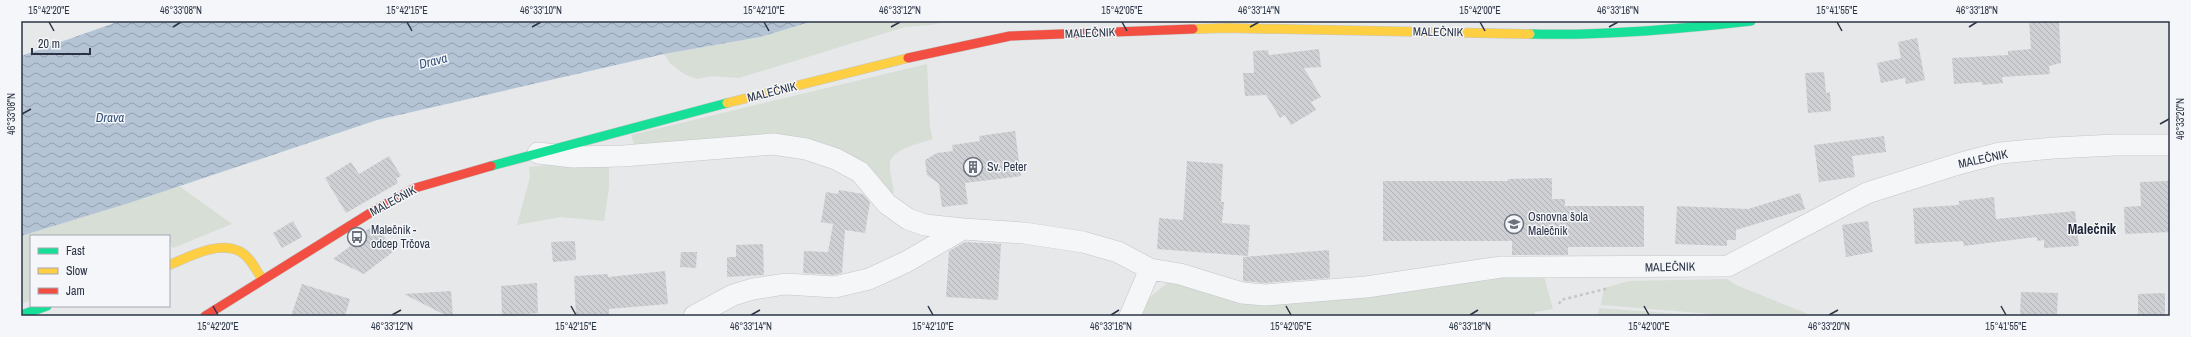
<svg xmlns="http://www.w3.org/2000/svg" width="2191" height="337" font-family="'Archivo Narrow',sans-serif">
<defs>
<pattern id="water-waves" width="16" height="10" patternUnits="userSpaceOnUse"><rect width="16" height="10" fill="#b4c4d5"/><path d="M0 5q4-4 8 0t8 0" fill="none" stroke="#93a0af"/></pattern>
<pattern id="building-back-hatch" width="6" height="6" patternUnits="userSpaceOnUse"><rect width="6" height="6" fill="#ced0d3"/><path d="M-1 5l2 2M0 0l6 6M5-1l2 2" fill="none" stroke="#b1b3b6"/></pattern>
</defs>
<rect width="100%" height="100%" fill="#e6e8ea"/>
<path fill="#d6ded6" d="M813,21h136l-18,4 -26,2 -166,51 -28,-2 -14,3 -13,-5 -14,-11 -6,-9 96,-17z
M927,64l3,64 3,11c-11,4 -41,10 -43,23 -1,10 3,22 4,31l-8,2 -53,-44 -198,-4 -4,-12z
M609,162v26l-5,33 -43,-4 -44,8 13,-48 -1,-10 37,-4z
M179,186l53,38 -59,24 -4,-4v-8h-138v64l-10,4v-68z
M1543,273l10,36 -18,3v4h-396l11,-19 21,-17 39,12 219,-9z
M1727,279l9,6 77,31h-100l-1,-2 -111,-9 3,-17 25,-7z
M1599,308l109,8h-110z"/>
<path fill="url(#water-waves)" d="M120,21h693l-53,16 -96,17 -287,66 -245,82 -111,34v-180z"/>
<path fill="url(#building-back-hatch)" d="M2029,21h30l2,42 -12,3 1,8 -48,3 1,6 -21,2v-3l-28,2 -2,-26 56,-3v-4l23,-2z
M1917,38l8,42 -19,4 -1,-6 -24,5 -4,-20 24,-5 -3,-16z
M1319,49l2,18 -17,1 17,29 -10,5 5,8 -25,15 -6,-10 -5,3 -14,-23 -21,1 -2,-23h11l-1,-22 15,-1 1,5z
M1824,72l2,21 4,-1 1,19 -23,2 -3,-40z
M1015,131l6,45 -56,7 3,21 -26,3 -3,-23 -12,-9 -2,-15 12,-7 16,-2 -1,-6 28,-4 -1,-5z
M1884,136l2,16 -34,4 3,21 -36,5 -5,-37z
M389,156l12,20 -5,3 2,4 -52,30 -21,-35 26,-16 8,12z
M1187,161l36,3 -2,38h3l-2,21 28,2 -2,31 -91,-7 2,-31 24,2z
M1552,178v21h13v7h79v41h-76v8h-56v-14h-129v-60h125v-2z
M2170,181v51l-45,2 -1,-27 17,-1 -1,-24z
M839,190l24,4 7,8 -5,31 -20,-3 -3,43 -8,2 -31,-2 1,-22 24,1 5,-28 -12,-2 5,-30 12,2z
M1800,193l5,16 -69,21v10h-9v6l-52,-2 2,-38 71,3z
M1994,197l2,22 79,-8 4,35 -35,2v-8l-7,1v-4l-73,9 -1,-5 -48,3 -2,-36 46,-3v-4z
M293,221l9,16 -20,11 -9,-15z
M1868,221l5,31 -27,5 -4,-32z
M376,224l18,27 -30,23 -31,-15 28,-21 -2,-3z
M575,241l1,19 -23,2 -2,-20z
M965,242l36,2 -3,56 -52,-3 3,-46z
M763,244l1,31 -37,2v-20h9v-12z
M1329,250l1,28 -65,5 -22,-2v-24z
M681,252h16l-1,16 -16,-1z
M665,271l3,33 -59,5v6l-33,1 -2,-40 34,-2v3z
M537,283l1,30 -36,3 -1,-30z
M302,284l48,15 -5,17h-54z
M451,291l2,25h-6l-43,-22z
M2021,292l37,1 -1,23h-37z
M2165,293v23h-27v-22z"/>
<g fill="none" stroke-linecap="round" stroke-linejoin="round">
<defs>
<path id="street" d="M538,153l35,4 50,-1 150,-12 33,5 30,10 24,13 27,32 21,15 17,6 38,4
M694,316l39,-21 20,-6 32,-5 50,3 34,-8 37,-17 57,-33 61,4 59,9 35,10 32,17 30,5 62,19 23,2 101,-8 135,-20 227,-1 139,-73 91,-29 42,-11 54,-5 61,-3h55
M1130,316l20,-47"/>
<path id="fast" d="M1530,34c74,2 147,-5 221,-13
M491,166l236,-63
M21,315l26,-9"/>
<path id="slow" d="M1193,29l34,-1 303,6
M727,103l181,-45
M169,265c20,-8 50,-25 72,-13 9,5 15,18 21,27"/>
<path id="jam" d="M908,58l102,-22 183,-7
M205,316l170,-106 40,-22 76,-22"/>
</defs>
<use href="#street" stroke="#c4c6c8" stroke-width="22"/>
<use href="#fast" stroke="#c4c6c8" stroke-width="10"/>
<use href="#slow" stroke="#c4c6c8" stroke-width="10"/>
<use href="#jam" stroke="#c4c6c8" stroke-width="10"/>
<path stroke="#c5c6ca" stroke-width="2.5" stroke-dasharray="3 3" stroke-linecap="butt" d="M1559,304l2,-4 48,-12"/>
<use href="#street" stroke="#f5f6f7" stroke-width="21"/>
<use href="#fast" stroke="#16e098" stroke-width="9"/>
<use href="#slow" stroke="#ffcf43" stroke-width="9"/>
<use href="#jam" stroke="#f24e42" stroke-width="9"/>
</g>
<path fill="none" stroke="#2b3445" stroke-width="1.5" d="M49,22l5,9M407,22l5,9M764,22l5,9M1122,22l5,9M1480,22l5,9M1837,22l5,9M173,27l8,-5M532,27l9,-5M891,27l9,-5M1250,27l9,-5M1609,27l9,-5M1969,27l8,-5M22,114l9,-5M2160,124l9,-5M213,306l5,9M571,306l5,9M928,306l5,9M1286,306l5,9M1644,306l5,9M2001,306l5,9M392,315l9,-5M751,315l9,-5M1111,315l8,-5M1470,315l8,-5M1829,315l9,-5"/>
<defs>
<symbol id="building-ring" viewBox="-11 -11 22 22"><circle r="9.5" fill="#f4f6f9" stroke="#6c737f" stroke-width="1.5"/><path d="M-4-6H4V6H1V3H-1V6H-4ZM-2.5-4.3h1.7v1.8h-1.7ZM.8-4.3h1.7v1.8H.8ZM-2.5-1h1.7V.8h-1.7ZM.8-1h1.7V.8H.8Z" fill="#6c737f"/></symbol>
<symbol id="school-ring" viewBox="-11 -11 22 22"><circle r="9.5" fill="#f4f6f9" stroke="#6c737f" stroke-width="1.5"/><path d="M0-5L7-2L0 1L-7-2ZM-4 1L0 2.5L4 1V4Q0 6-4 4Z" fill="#6c737f"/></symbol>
<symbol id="bus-ring" viewBox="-11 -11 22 22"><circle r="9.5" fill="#f4f6f9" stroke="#6c737f" stroke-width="1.5"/><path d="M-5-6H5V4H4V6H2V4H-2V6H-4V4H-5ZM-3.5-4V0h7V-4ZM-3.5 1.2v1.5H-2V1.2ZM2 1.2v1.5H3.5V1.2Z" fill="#6c737f"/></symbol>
</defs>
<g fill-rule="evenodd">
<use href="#building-ring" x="962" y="156" width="22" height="22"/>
<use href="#school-ring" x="1503" y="213" width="22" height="22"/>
<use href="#bus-ring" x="346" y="226" width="22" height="22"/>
</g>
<g text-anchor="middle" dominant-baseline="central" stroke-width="3" stroke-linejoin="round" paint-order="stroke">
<g font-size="12" fill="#2b3445" stroke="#f4f6f9">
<text transform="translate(1438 32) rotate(1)">MALEČNIK</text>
<text transform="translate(1090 33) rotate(-2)">MALEČNIK</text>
<text transform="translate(772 92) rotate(-14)">MALEČNIK</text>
<text transform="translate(1983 159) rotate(-12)">MALEČNIK</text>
<text transform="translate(393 201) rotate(-28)">MALEČNIK</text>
<text transform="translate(1670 267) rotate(-1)">MALEČNIK</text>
</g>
<g font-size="12" fill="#2b3445" stroke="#f4f6f9" text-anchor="start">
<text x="987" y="167">Sv. Peter</text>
<text x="1528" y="217">Osnovna šola<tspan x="1528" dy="14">Malečnik</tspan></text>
<text x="371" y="230">Malečnik -<tspan x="371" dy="14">odcep Trčova</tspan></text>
</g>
<g font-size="13" font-style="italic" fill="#34527a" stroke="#f4f6f9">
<text transform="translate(433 61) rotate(-14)">Drava</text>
<text x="110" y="117">Drava</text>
</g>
<g font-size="14" font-weight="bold" fill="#1d2536" stroke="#f4f6f9">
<text x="2092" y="229">Malečnik</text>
</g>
</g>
<rect width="2191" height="337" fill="none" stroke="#f4f6f9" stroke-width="44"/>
<rect x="30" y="235" width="140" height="72" fill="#f4f6f9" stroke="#a4a8b1"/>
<rect x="38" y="248" width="20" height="6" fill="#16e098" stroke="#a4a8b1"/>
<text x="66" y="255" font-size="12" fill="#2b3445">Fast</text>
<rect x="38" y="268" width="20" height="6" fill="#ffcf43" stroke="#a4a8b1"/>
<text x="66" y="275" font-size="12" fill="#2b3445">Slow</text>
<rect x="38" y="288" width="20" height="6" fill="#f24e42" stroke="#a4a8b1"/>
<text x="66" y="295" font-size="12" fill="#2b3445">Jam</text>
<path d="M32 48v6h58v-6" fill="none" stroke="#2b3445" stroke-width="2"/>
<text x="38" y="48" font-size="12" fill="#2b3445" stroke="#f4f6f9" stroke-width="3" paint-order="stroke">20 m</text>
<rect x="22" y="22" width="2147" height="293" fill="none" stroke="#2b3445" stroke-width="1.5"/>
<g font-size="10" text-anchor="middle" fill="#2b3445">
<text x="49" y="14">15°42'20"E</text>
<text x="181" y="14">46°33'08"N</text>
<text x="407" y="14">15°42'15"E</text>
<text x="541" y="14">46°33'10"N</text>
<text x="764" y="14">15°42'10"E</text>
<text x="900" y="14">46°33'12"N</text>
<text x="1122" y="14">15°42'05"E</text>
<text x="1259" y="14">46°33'14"N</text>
<text x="1480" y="14">15°42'00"E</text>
<text x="1618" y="14">46°33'16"N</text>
<text x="1837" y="14">15°41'55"E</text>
<text x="1977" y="14">46°33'18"N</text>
<text transform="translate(11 114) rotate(-90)" y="4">46°33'08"N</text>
<text transform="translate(2180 119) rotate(-90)" y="4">46°33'20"N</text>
<text x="218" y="330">15°42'20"E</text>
<text x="392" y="330">46°33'12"N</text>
<text x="576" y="330">15°42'15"E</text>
<text x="751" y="330">46°33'14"N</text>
<text x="933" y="330">15°42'10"E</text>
<text x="1111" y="330">46°33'16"N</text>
<text x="1291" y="330">15°42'05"E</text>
<text x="1470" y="330">46°33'18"N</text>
<text x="1649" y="330">15°42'00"E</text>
<text x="1829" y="330">46°33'20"N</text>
<text x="2006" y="330">15°41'55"E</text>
</g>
</svg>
